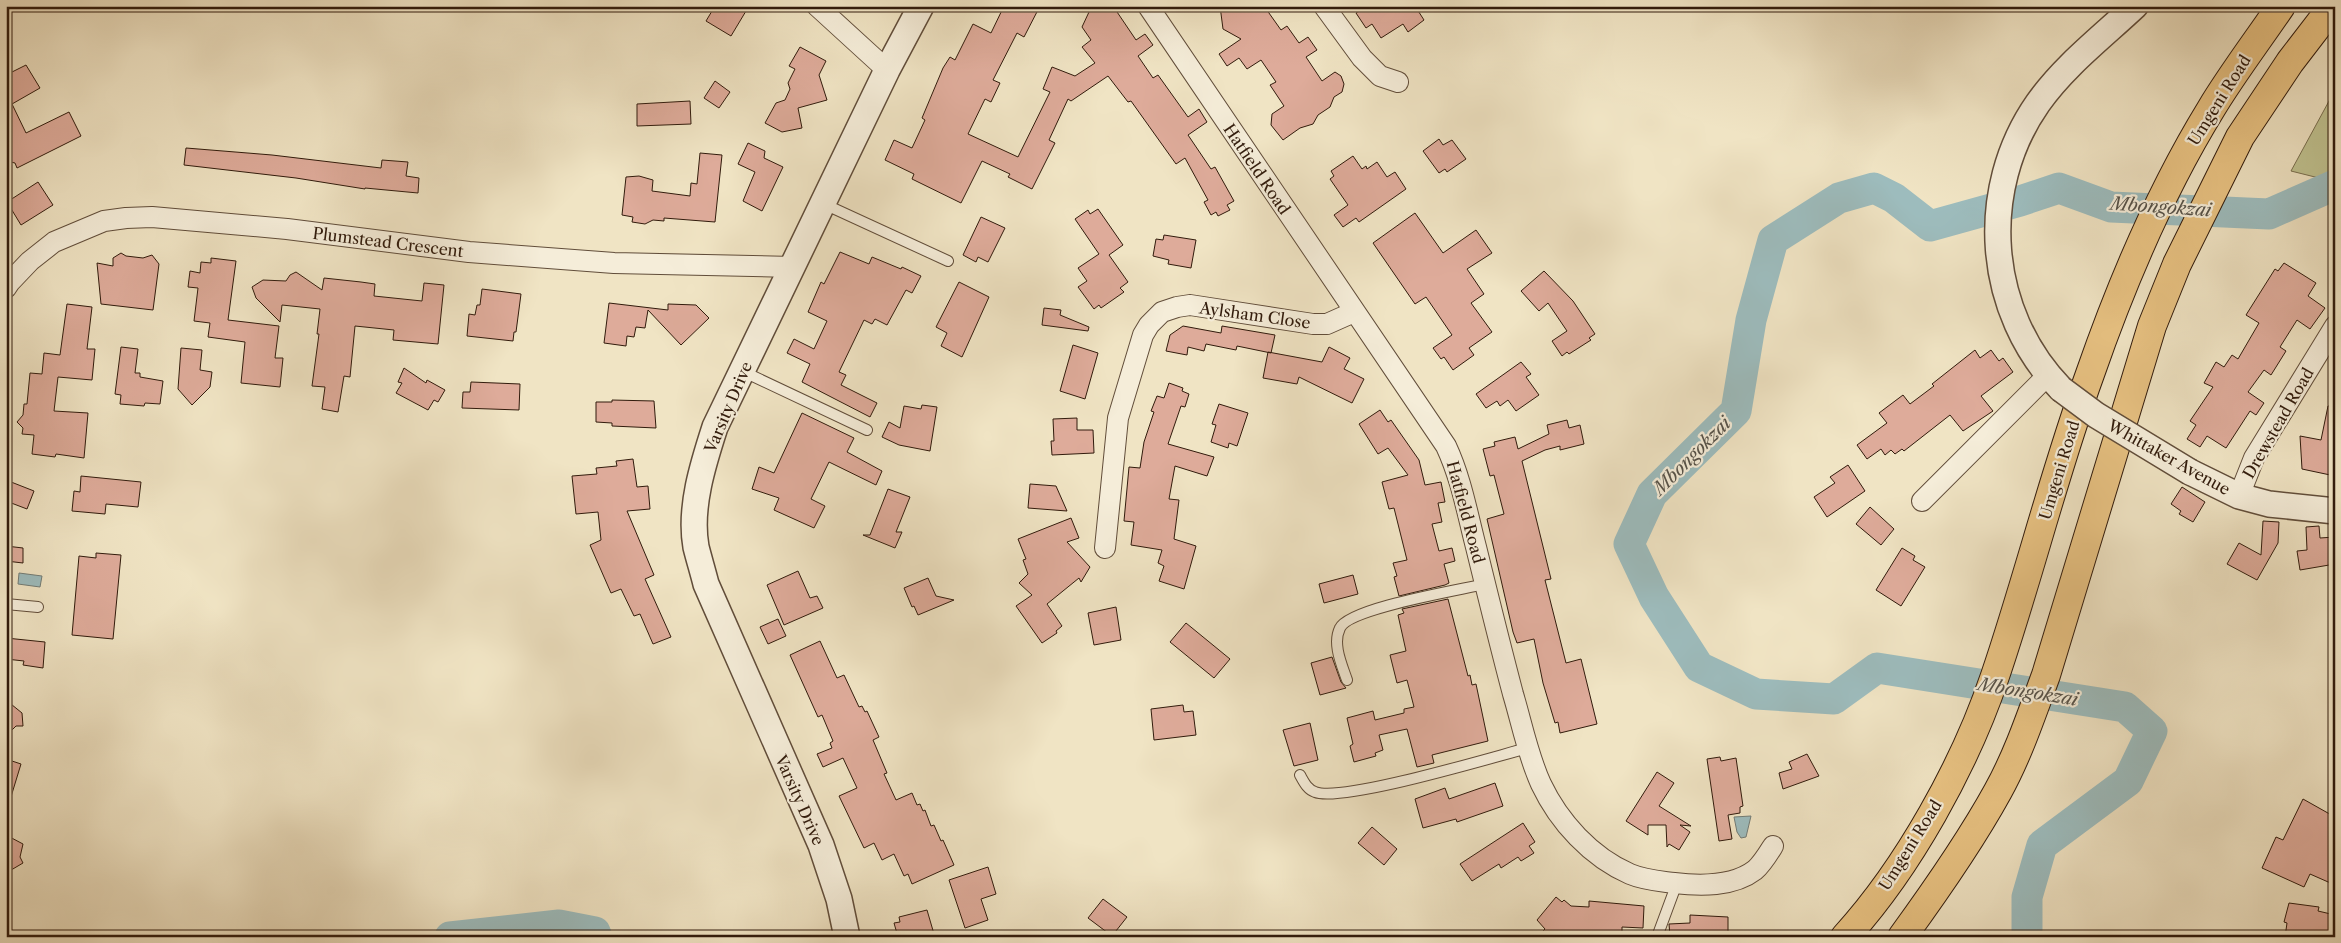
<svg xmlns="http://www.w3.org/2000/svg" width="2341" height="943" font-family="'Libre Caslon Text',serif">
<rect width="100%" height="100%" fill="#f0e4c4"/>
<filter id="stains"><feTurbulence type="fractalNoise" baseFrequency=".004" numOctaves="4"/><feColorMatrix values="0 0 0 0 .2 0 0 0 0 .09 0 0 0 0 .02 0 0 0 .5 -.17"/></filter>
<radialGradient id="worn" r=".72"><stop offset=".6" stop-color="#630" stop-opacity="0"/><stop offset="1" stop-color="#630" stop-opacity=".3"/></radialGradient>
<path fill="#c0c290" stroke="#786e4e" d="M2335,90v92l-44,-11z"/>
<path fill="#9dbcbd" stroke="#727c76" d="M19,573l23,3 -2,11 -22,-3z
M1751,816l-5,21 -5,1 -4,-6 -3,-15z"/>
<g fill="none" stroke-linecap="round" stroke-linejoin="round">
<path stroke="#9dbcbd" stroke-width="31" d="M450,937l109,-12 36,7 2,5
M2027,937v-40l15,-52 86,-64 24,-50 -27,-24 -248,-39 -43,31 -78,-5 -57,-27 -45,-70 -25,-53 23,-50 84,-83 15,-91 22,-80 66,-42 35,-10 20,10 36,28 90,-25 39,-13 52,19 158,7 66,-29"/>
</g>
<path fill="#deab9a" stroke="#311b0c" d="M715,6h34l-18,30 -25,-15z
M1004,6h36l-16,31 -7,-4 -24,47 7,3 -9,19 -6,-3 -17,35 50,23 32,-65 -7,-3 9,-22 23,9 20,-13 -13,-16 9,-7 -9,-13 7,-15 8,-6h16l23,34 9,-6 8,11 -15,11 15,22 5,-3 30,42 11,-8 8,13 -19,13 23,34 4,-2 19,34 -7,4 3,5 -12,6 -2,-4 -5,3 -7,-13 4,-2 -23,-42 -9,6 -45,-63 -3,1 -20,-26 -37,25 -3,-2 -19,41 6,3 -23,46 -24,-12 2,-3 -28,-13 -21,42 -49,-24 2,-5 -29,-14 9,-20 18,8 13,-28 -3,-2 21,-50 7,-11 5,3 18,-36 18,9z
M1220,6h44l17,24 6,-4 12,17 9,-6 9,13 -11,7 16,24 13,-9 6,4 3,8 -2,8 -8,5 -4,10 -12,8 -5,9 -13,4 -17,12 -12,-15 1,-11 12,-8 -14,-21 6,-3 -15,-22 -14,9 -8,-11 -12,8 -8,-12 22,-15 -18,-10z
M1367,6h48l9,14 -16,12 -5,-8 -22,14 -9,-14 -6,4 -10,-15z
M800,47l26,14 -7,14 8,25 -29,8 4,20 -20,4 -17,-9 11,-20 9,-3 5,-11 -2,-6 7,-14 -6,-3z
M26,65l14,23 -28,16 14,29 43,-21 12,24 -64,32 -2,-5 -9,-2v-86z
M715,81l15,11 -11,16 -15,-10z
M690,101l1,23 -54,2v-22z
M1439,139l4,6 9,-5 14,19 -19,13 -2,-3 -6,4 -16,-22z
M748,143l17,8 -1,7 19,9 -21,44 -19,-10 12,-29 -17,-8z
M186,148l86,7 109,13 1,-8 26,2 -2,14 13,2 -1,15 -53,-5v1l-69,-11 -112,-13z
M700,153l22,2 -7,67 -51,-4v3l-11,-1 -8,4 -13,-2 1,-5 -11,-2 4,-38 13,-1 14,4 -1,11 38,5 1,-13 6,1z
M1353,156l9,13 4,-3 1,3 10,-7 10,15 8,-5 11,17 -47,33 -3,-4 -13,9 -9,-12 14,-10 -18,-26 4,-3 -3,-5z
M38,182l15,23 -32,20 -14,-23z
M1098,209l25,36 -14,10 19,27 -8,6 4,4 -23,16 -2,-3 -5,4 -16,-22 9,-6 -9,-13 21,-14 -24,-35 13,-9 2,4z
M1415,213l28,40 33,-23 16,23 -25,16 17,25 -13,9 21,29 -23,16 5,7 -21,15 -9,-13 -3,2 -8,-11 19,-13 -26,-38 -11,7 -42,-61z
M981,217l24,11 -17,34 -10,-5 -2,5 -13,-7z
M1164,235l32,5 -5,28 -23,-4 1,-4 -16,-4 3,-17 7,1z
M840,252l29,12 3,-7 29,12 1,-2 19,9 -9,17 -6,-3 -19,35 -12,-6 -3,5 -8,-4 -25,52 7,3 -5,10 36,18 -7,14 -68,-35 8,-18 -23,-11 7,-14 20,10 13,-28 -19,-9 13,-30 3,2z
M121,253l5,3 17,2 9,-3 7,9 -6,46 -52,-6 -4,-41 16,3v-8z
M211,258l25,3 -8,59 51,6 -4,32h8l-3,29 -39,-4 4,-41 -37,-5 2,-14 -16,-2 4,-33 -10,-1 2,-16 10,2 1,-11 10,1z
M2284,263l32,20 -8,13 17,12 -15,21 -13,-9 -17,27 6,4 -15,24 -7,-5 -16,22 16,11 -8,12 -6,-4 -24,37 -19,-12 -7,11 -13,-8 9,-14 -6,-4 23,-34 -9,-4 12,-21 8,5 8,-12 6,4 21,-36 -13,-8 29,-46 3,2z
M1544,271l29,30 22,33 -6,4 2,2 -22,14 -2,-2 -5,4 -10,-15 15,-10 -19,-28 -9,8 -18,-20z
M296,272l26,18 2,-12 37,4 14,2 -1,12 48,5 2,-18 20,2 -6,59 -45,-4 1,-10 -39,-4 -5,51 -6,-1 -6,36 -16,-3 3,-22 -13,-1 7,-52h-2l3,-25 -38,-4 -2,17 -24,-24 -4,-11 11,-7 23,1 4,-6z
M959,282l30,15 -27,60 -21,-11 6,-13 -11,-6z
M482,289l39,5 -5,38h-2l-1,9 -46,-5 2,-22 6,1 2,-10h3z
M609,303l59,7v-6l28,1 13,13 -28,27 -33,-35 -3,18 -9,-1 -2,10 -7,-1 -1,10 -22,-3z
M67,304l25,3 -5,42h8l-3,31 -34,-3 -4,34 34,2 -4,45 -28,-4 -1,3 -23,-3 2,-19 -12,-1 1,-6 -6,-6 6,-7 1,-11h3l3,-31 12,1 2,-21 16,2z
M1044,308l17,2 -1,5 29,12 -1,4 -46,-6z
M1183,326l38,7 1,-7 53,9 -4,18 -34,-7 -1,4 -30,-6 -2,7 -16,-4 -1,8 -21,-4 4,-16z
M1073,345l25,8 -13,46 -25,-8z
M121,347l17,2 -3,24h5v4l23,4 -3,23 -15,-1 -1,3 -24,-2 1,-9 -6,-1z
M1329,347l21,11 -6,11 20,10 -12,24 -53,-26 -2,7 -34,-6 5,-26 54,10z
M181,348l21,2 -2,20 12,2 -2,15 -18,18 -14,-16z
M1975,350l5,8 11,-8 8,11 4,-3 10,14 -32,24 12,15 -30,20 -13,-16 -46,36 -2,-2 -7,5 -4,-4 -6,5 -4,-6 -14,10 -10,-14 30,-22 -8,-10 24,-18 7,9 24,-18 -2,-2z
M1521,362l10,12 -5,3 13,18 -23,16 -8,-11 -8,6 -3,-5 -11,7 -10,-14z
M404,368l22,15 1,-3 18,10 -7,12 -4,-2 -6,10 -32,-17 6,-10 -4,-1z
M471,382l49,2 -1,26 -57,-2 1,-16h7z
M1169,383l14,5 -1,3 7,3 -4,13 -4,-1 -13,38 46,13 -7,19 -32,-10 -6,33 10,1 -5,39 22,7 -12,43 -25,-8 5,-15 -6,-3 4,-13 -31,-5 3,-23 -10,-1 5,-54 11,1 4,-26 10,-30 -3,-1 6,-15 7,2z
M612,400l42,1 2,27 -44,-2v-3l-16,-1v-20h16z
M1219,404l29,9 -11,33 -8,-3 -1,5 -17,-6 5,-17 -4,-1z
M922,405l15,2 -7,44 -31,-6 -17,-8 7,-15 11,6 4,-22 17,3z
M2328,406h7v70l-33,-7 -2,-33 21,4z
M1380,410l8,12 3,-2 28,40 6,25 16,-3 4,20 -7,1 4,19 -10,2 7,27 13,-3 3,13 -11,3 5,19 -4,2 -46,11 -5,-19 3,-1 -4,-13 14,-3 -13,-52 -5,1 -7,-27 26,-7 -20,-27 -10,6 -19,-30z
M802,413l52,25 -7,14 35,19 -6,14 -47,-23 -18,37 14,7 -11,22 -40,-18 5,-12 -27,-9 7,-22 15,6z
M1077,418v12h16l1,23 -42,2 -1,-14h3l-1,-22z
M1567,420l2,8 11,-3 4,19 -24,6v-4l-15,4 -23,11 29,118 -6,1 21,83 15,-4 16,65 -37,9 -2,-11 -3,1 -12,-40 -9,-44 -17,4 -4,-11 -26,-113 17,-5 -10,-39 -4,1 -7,-27 12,-3 -1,-4 21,-5 3,12 31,-15 -2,-9z
M633,459l4,28 11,-1 2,23 -23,2 27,64 -9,4 26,58 -18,7 -13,-30 -6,2 -13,-27 -10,4 -21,-48 11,-5 -3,-28 -22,2 -4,-38 25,-2 -1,-6 21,-2 -1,-5z
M1848,465l17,26 -38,26 -13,-20 21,-14 -5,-6z
M81,476l60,6 -3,25 -32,-3 -1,10 -33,-3 2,-20 6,1z
M6,480l28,11 -7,18 -21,-8z
M1030,484l26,2 11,25 -39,-3z
M2182,487l23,15 -12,20 -14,-8 2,-3 -10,-7z
M888,489l22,8 -14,35h6l-7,16 -32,-13h7z
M1870,507l24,22 -13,16 -25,-21z
M1071,518l8,20 -12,4 23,25 -9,15 -2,-4 -32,26 15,22 -6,5 1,2 -15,10 -26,-37 16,-11 -13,-12 9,-9 -5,-14 3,-1 -8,-20z
M2263,521l16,1 -1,21 -21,37 -30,-16 12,-21 22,12z
M2319,526l1,12 15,-1v27l-35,6 -3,-19 10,-1 -1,-23z
M6,546l17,2v15l-17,-2z
M1902,548l13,8 -2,4 12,7 -24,39 -25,-16z
M96,553l25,2 -8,84 -41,-4 7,-79 17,2z
M798,571l12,27 7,-2 6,12 -39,17 -17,-40z
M1353,575l5,19 -34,9 -5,-19z
M928,578l8,18 18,4 -36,15 -4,-9 -2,1 -8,-19z
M1448,599l20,77 2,-1 2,10 4,-1 12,57 -56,14 2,8 -17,4 -10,-38 -28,6 4,15 -8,3 1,3 -22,6 -4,-16 3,-2 -6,-26 26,-7 2,9 29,-7v-4l10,-2 -7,-27 -10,3 -7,-28 16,-4 -8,-36 6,-2 -2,-4z
M1116,607l5,33 -27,5 -6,-32z
M778,619l8,17 -18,8 -8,-17z
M1186,623l44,36 -16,19 -44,-36z
M6,638l39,4 -2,26 -20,-3 1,-4 -18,-2z
M820,641l17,37 7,-3 15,32 3,-1 3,6 2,-1 12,26 -6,3 14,33 -3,1 12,26 16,-7 5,12 3,-1 3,7 2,-1 6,16 3,-1 7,16 2,-1 11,25 -42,19 -4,-10 -4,2 -10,-22 -12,6 -8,-17 -10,5 -25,-52 18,-8 -14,-30 -20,9 -6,-13 15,-6 -2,-5 3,-2 -11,-26 -4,2 -28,-62z
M1332,657l9,25 5,6 -26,7 -9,-32z
M6,700l16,13 1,13h-7l-10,10z
M1183,705l1,7 9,-1 3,24 -42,5 -3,-31z
M1310,723l8,37 -24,6 -11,-36z
M1807,754l12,22 -36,13 -4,-16 13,-4 -3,-7z
M1720,757l1,4 15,-3 7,48 -3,1v6l-12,2 4,24 -13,2 -12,-82z
M6,759l15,5 -11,36h-4z
M1657,772l17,11 -15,23 32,20 -11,-1 10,7 -11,18 -10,-6 -2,3 -1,-22h-18v10l-22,-14z
M1495,783l8,23 -46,16 -1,-3 -33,9 -8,-29 30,-11 4,11z
M2303,799l32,18v68l-25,-11 -6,13 -42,-19 14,-31 7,3z
M1523,823l12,19 -6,4 5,7 -13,8 -3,-4 -17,11 -2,-4 -27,17 -12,-17z
M1372,827l25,22 -13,16 -26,-22z
M6,835l17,9 -3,13 3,6 -17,10z
M988,867l8,27 -15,5 7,21 -23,8 -16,-48z
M1556,897l6,5 2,-2 7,6 18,1v-6l55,5 -1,22 -21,-1v10h-85l8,-8 -8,-9z
M1103,899l24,18 -15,19 -24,-18z
M2289,903l30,4 -1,4 17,4v22l-21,-5 -1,5h-28l2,-14 -3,-1z
M927,910l7,24 -10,3h-26l-4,-14 6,-1 -1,-5z
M1690,915l38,2v20h-58l-1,-13 21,-1z"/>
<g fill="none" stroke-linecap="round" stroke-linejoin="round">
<defs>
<path id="service" d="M824,204l124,57
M742,371l125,59
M6,604l32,3
M1347,680c-5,-15 -15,-36 -7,-52 9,-20 120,-38 145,-44
M1300,775c4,7 7,14 15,17 26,11 178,-35 213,-44
M1657,937l20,-54"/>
<path id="minor" d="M817,6l70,64
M1148,6l298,440c15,32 21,66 30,101 12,49 24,98 37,147 9,30 15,62 28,90 18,38 50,73 89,90 14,6 29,7 44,9 26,3 59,4 81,-13 7,-6 13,-16 18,-24
M1324,6l38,52 18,18 18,6
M6,288l4,-6 20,-21 24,-19 50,-21 22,-3 26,-1 135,12 182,23 145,11 179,4
M2239,496l15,-38 81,-132
M1922,501l126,-126
M1105,548l13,-130 25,-83 6,-10 13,-13 15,-5 13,-2 123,19h14l27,-12"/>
<path id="tertiary" d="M2061,389c-75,-77 -84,-199 -23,-286 26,-37 64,-66 97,-97
M2190,472l49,24 30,8 66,7
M847,937l-8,-38 -18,-54 -115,-261c-3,-12 -7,-25 -10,-37 -7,-39 7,-83 19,-120l172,-357 34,-64"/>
<path id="motorway" d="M1845,937c63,-69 120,-172 150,-261 34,-100 59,-203 95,-302 32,-92 70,-182 121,-265 21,-35 47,-69 70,-103
M1902,937c35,-48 68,-95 96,-146 20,-36 34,-78 48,-116l106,-349 25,-62 63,-127 50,-75 43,-56"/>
</defs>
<use href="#service" stroke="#614d3a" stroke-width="12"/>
<use href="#minor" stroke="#614d3a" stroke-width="22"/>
<use href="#tertiary" stroke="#614d3a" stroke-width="28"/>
<use href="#motorway" stroke="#311b0c" stroke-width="30"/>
<use href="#service" stroke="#f5edd9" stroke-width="10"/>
<use href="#minor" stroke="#f5edd9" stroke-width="20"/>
<use href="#tertiary" stroke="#f5edd9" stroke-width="25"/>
<use href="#motorway" stroke="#e8c282" stroke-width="28"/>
<defs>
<path id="tertiary-bridge" d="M2061,389l35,26 94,57"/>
</defs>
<use href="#tertiary-bridge" stroke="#614d3a" stroke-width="28" stroke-linecap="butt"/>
<use href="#tertiary-bridge" stroke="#f5edd9" stroke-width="25"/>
</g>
<g text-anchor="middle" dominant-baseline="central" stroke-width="4.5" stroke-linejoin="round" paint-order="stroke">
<g font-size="16" fill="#311b0c" stroke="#f5edd9">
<text transform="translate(2219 100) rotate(-58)">Umgeni Road</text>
<text transform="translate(1257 169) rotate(56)">Hatfield Road</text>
<text transform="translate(388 242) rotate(7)">Plumstead Crescent</text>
<text transform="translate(1255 315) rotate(8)">Aylsham Close</text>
<text transform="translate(728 407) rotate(-67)">Varsity Drive</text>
<text transform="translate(2278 423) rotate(-60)">Drewstead Road</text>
<text transform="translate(2169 457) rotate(29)">Whittaker Avenue</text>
<text transform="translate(2059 470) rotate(-73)">Umgeni Road</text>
<text transform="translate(1466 512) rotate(75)">Hatfield Road</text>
<text transform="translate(800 800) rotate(66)">Varsity Drive</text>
<text transform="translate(1910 845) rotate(-58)">Umgeni Road</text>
</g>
<g font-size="18" font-style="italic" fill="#57534a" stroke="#f5edd9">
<text transform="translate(2161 207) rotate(4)">Mbongokzai</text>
<text transform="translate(1692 456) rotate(-45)">Mbongokzai</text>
<text transform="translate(2028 692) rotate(9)">Mbongokzai</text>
</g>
</g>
<rect width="2341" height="943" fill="none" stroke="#f0e4c4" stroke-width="25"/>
<rect x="8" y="8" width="2326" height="928" fill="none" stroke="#311b0c" stroke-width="2.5"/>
<rect x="12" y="12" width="2316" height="918" fill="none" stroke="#311b0c"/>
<rect width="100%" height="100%" filter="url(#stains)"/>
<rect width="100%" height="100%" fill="url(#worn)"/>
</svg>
